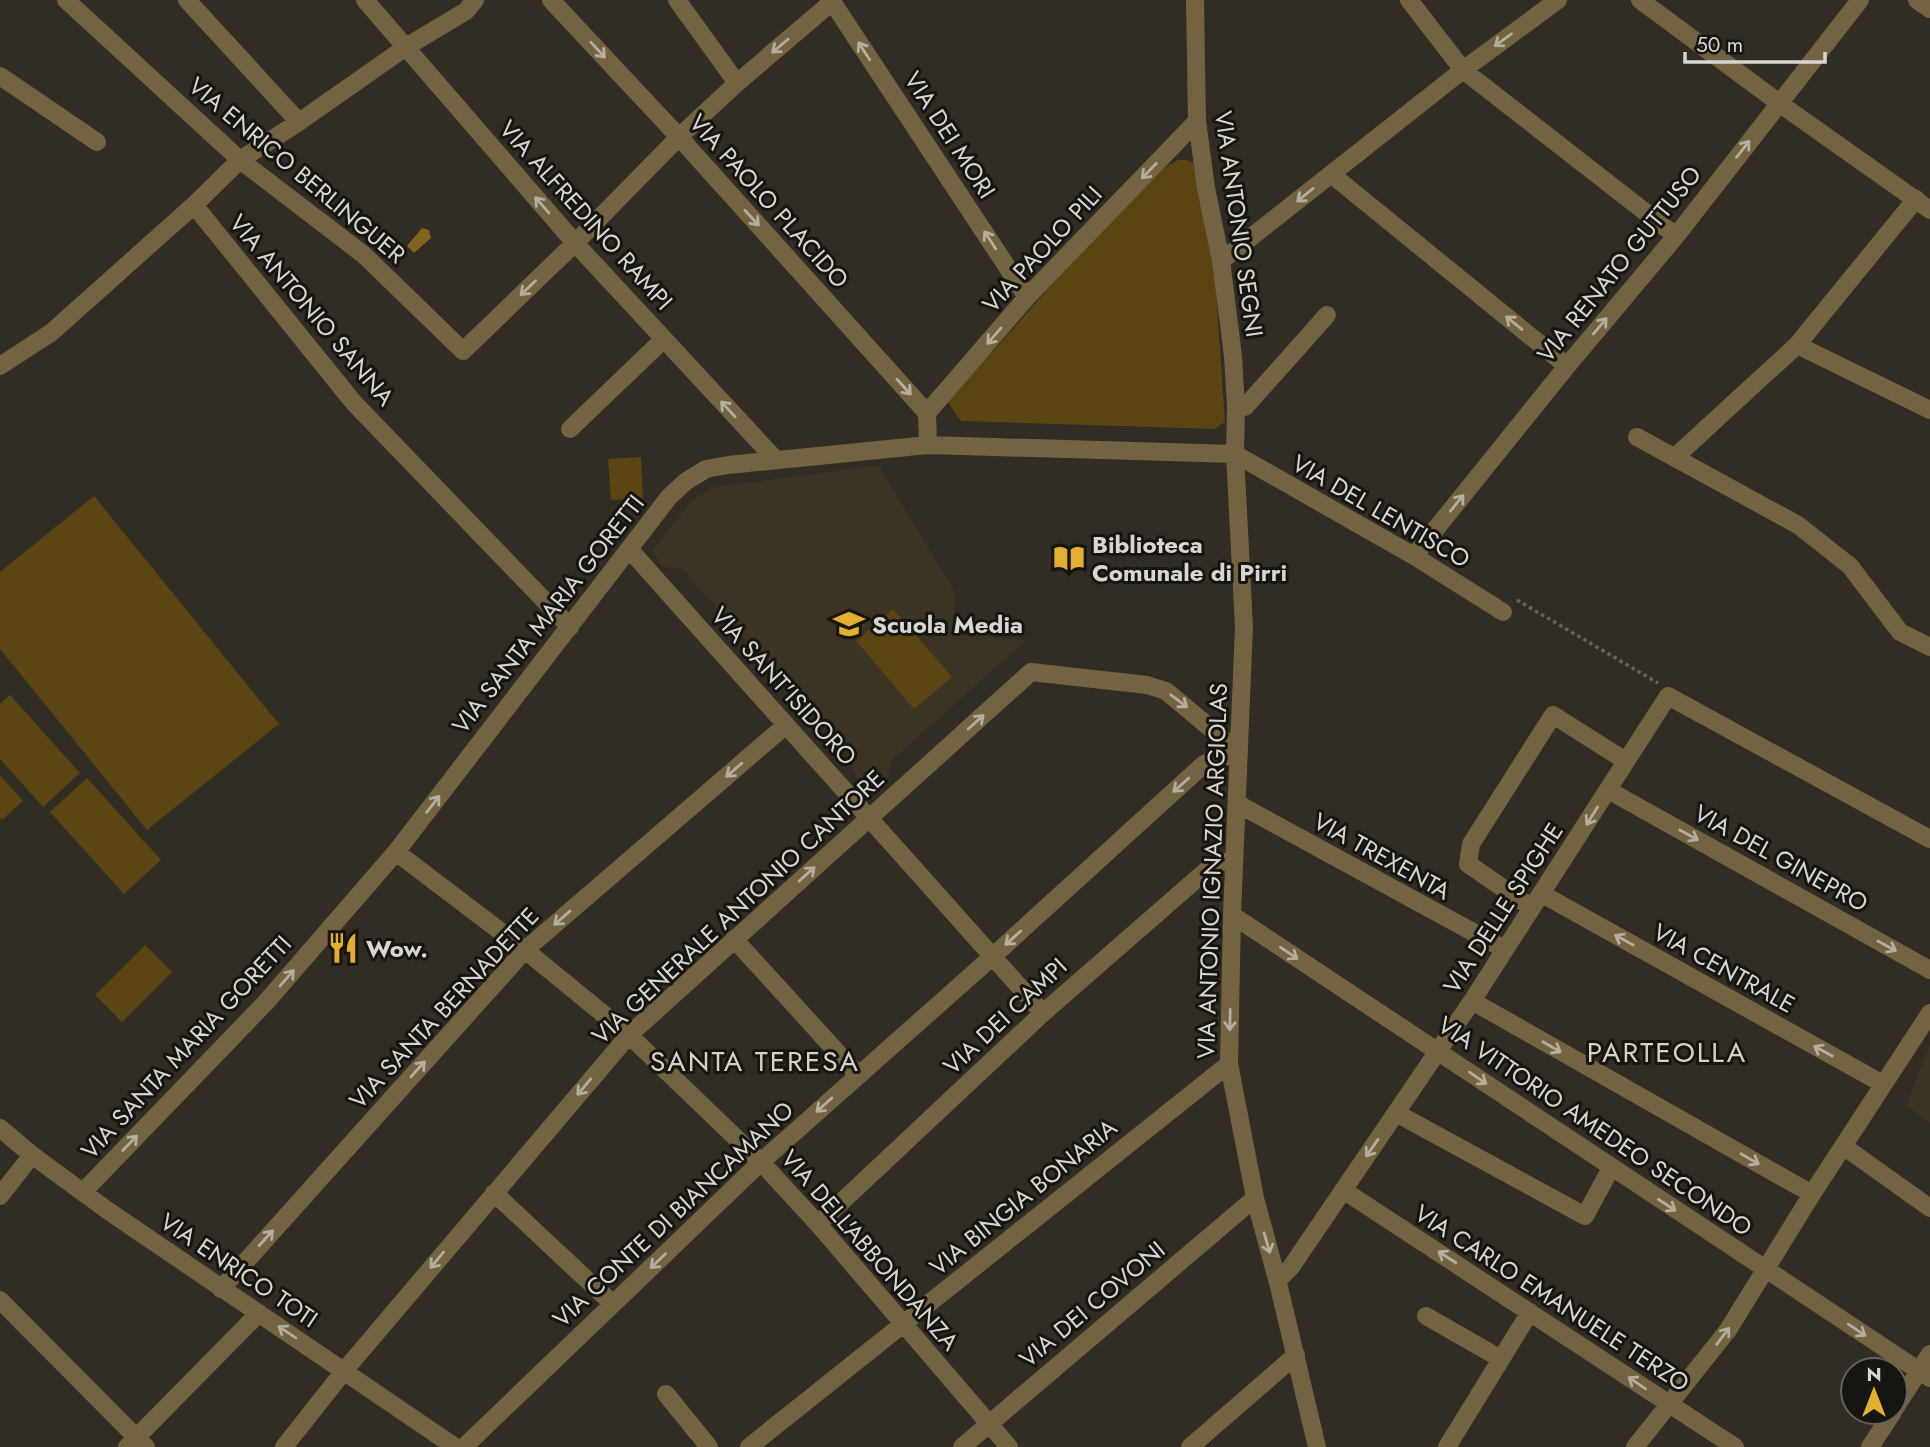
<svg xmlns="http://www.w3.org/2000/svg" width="1930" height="1447" font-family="Jost,sans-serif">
<rect width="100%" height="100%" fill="#312c24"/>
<path fill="#3b3425" d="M881,465l1,6 73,121v22l21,20 49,7 -133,119 -5,21 -20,2 -11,-4 -5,-22 -169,-188 -18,-2 -13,-15 41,-52 23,-13z
M1930,1044v79l-24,-17z"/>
<path fill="#5a4411" d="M1178,160h9l6,3 21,98 11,161 -11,7 -253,-8 -14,-20 2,-5 46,-47 66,-75 101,-105z
M641,457l2,41 -32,2 -3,-41z
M94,496l185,228 -132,106 -147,-181v-77z
M893,609l59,68 -38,32 -58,-68z
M10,695l70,78 -37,34 -43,-48v-55z
M0,775l23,26 -21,19 -2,-2z
M87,778l74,82 -37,34 -74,-82z
M145,945l27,27 -50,50 -27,-27z"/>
<path fill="#81631f" d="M422,228l7,2 2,8 -17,15 -7,-7z"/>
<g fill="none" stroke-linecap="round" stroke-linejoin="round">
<path stroke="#66625b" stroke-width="3.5" stroke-dasharray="3.5 3.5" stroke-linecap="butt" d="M1517,600l141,83"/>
<path stroke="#736342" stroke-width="18" d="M66,0l174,160 124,95 99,96 112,-108 104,-106 58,-54 95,-81
M187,0l112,122
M365,0l210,243 200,216
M551,0l128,137 248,276 1,32
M677,0l60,83
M831,0l196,297
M1195,0l2,121 9,67 15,73 12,95 3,51 -1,47 9,173 -12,288 -3,149 26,134 24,89 38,160
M1409,0l54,70 213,166
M1640,0l146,108 144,102
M1917,0l13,9
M0,76l97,66
M1331,174l236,192
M194,205l46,-45 59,-38 107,-75 60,-36 9,-11
M1221,261l242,-191 95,-70
M1797,345l133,65
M0,366l52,-34 142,-127 160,198 216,224
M1236,407h9l82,-92
M927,413l100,-116 170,-176
M570,429l94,-90
M1637,437l161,88 52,41 50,66 30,15
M1675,457l122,-112 119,-146
M629,549l414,464
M1414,556l153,-190 109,-130 184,-236
M1608,790l322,180
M1238,804l266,145
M396,852l129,98 104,85 132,127 57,62 191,223
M1542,894l341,190
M1532,908l-64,-44 3,-20 82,-129 73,46
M1232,915l698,463
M734,939l124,136
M1472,1001l340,193
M1396,1113l189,103 26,-48
M0,1128l32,27 75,55 348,237
M1843,1146l87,62
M1343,1190l392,257
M83,1192l184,-191 129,-149 273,-355 16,-15 21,-13 22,-4 200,-20 307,9 179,102 89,56
M494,1193l119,111
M0,1196l32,-41
M818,1224l225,-211 173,-151h18
M1278,1280l13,-13 181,-266 196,-305 262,143
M221,1289l304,-339 261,-225
M0,1300l146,147
M1426,1316l75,43
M666,1394l43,53
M1895,1408l35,-54
M127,1447l132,-134
M284,1447l60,-76 285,-336 402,-363 116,13 19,6 73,61
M464,1447l297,-285 231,-205 212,-193 35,-12
M749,1447l480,-383
M962,1447l293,-249
M1190,1447l106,-92
M1447,1447l83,-135
M1635,1447l93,-117 84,-136 118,-181
M1870,1447l23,-35"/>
</g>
<defs><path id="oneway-shaft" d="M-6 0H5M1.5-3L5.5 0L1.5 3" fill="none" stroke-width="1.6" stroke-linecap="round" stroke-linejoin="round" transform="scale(1.75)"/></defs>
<g stroke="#b5ae9f">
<use href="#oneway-shaft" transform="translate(1503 40) rotate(144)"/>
<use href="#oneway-shaft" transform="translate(780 46) rotate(140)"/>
<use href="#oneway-shaft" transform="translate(598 50) rotate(47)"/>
<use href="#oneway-shaft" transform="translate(864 51) rotate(-123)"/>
<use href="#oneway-shaft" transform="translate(1743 149) rotate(-52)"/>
<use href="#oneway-shaft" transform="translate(1149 171) rotate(134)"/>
<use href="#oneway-shaft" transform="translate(1305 195) rotate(141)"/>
<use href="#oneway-shaft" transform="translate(542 205) rotate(-131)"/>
<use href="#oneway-shaft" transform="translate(752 218) rotate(48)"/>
<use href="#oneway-shaft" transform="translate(990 240) rotate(-123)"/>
<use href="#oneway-shaft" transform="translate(528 288) rotate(136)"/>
<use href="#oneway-shaft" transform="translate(1514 323) rotate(-141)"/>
<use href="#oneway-shaft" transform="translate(1600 326) rotate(-50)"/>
<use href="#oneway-shaft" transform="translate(994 336) rotate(131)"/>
<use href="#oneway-shaft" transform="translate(904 387) rotate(48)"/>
<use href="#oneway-shaft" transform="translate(728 409) rotate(-133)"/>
<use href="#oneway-shaft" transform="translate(1457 503) rotate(-51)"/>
<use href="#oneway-shaft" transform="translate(1179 701) rotate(37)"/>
<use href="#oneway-shaft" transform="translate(976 722) rotate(-42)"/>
<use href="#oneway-shaft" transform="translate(734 770) rotate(139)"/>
<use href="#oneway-shaft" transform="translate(1181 785) rotate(138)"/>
<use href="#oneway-shaft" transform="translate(433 804) rotate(-52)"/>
<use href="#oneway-shaft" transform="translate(1592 816) rotate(122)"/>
<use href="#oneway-shaft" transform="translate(1689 835) rotate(29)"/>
<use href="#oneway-shaft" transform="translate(807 874) rotate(-42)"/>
<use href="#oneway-shaft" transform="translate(562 918) rotate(139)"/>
<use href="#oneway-shaft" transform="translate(1013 938) rotate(138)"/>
<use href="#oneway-shaft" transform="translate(1624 940) rotate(-151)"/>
<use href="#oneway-shaft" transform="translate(1887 946) rotate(29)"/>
<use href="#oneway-shaft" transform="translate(1289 953) rotate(34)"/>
<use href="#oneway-shaft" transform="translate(287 978) rotate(-49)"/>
<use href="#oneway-shaft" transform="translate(1230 1020) rotate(91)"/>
<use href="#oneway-shaft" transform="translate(1552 1047) rotate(30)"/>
<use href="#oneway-shaft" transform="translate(1823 1051) rotate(-151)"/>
<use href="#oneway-shaft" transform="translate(418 1069) rotate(-48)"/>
<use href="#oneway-shaft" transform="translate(1478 1078) rotate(34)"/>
<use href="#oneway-shaft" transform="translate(584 1087) rotate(130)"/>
<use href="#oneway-shaft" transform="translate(824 1105) rotate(138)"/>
<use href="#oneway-shaft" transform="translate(130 1143) rotate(-46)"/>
<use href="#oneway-shaft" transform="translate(1372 1148) rotate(125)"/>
<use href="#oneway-shaft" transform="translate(1750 1159) rotate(30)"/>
<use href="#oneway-shaft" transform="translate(1667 1205) rotate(33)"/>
<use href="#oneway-shaft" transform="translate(266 1238) rotate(-48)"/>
<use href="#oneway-shaft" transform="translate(1267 1243) rotate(74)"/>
<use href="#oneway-shaft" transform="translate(1447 1257) rotate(-147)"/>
<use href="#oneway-shaft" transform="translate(437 1260) rotate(130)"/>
<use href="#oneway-shaft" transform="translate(658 1261) rotate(136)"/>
<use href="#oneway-shaft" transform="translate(1857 1330) rotate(34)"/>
<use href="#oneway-shaft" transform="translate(287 1332) rotate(-146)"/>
<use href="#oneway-shaft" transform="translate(1723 1336) rotate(-53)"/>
<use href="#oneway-shaft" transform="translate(1637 1383) rotate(-146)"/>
</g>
<defs>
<symbol id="library-bare" viewBox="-9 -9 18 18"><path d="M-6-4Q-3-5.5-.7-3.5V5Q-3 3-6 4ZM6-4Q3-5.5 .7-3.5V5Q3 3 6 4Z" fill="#e2af34" stroke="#171511" stroke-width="2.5" paint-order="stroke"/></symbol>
<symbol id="school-bare" viewBox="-9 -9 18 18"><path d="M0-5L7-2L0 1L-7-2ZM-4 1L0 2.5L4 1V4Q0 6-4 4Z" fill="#e2af34" stroke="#171511" stroke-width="2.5" paint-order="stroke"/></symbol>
<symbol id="restaurant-bare" viewBox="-9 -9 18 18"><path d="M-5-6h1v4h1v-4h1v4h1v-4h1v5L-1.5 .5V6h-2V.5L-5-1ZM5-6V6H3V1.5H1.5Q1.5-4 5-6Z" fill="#e2af34" stroke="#171511" stroke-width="2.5" paint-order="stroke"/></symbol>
</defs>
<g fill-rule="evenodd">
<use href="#library-bare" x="1047" y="536" width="44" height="44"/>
<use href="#school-bare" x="827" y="602" width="44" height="44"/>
<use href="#restaurant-bare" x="321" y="926" width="44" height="44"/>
</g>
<g text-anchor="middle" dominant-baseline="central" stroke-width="6" stroke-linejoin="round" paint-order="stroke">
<g font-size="24" fill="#d9d6d1" stroke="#171511">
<text transform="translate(950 135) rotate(57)">VIA DEI MORI</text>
<text transform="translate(297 170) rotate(40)">VIA ENRICO BERLINGUER</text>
<text transform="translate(769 201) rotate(48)">VIA PAOLO PLACIDO</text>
<text transform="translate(586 215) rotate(48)">VIA ALFREDINO RAMPI</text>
<text transform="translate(1239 224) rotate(82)">VIA ANTONIO SEGNI</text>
<text transform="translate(1042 249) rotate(-47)">VIA PAOLO PILI</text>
<text transform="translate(1619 264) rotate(-51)">VIA RENATO GUTTUSO</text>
<text transform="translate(312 310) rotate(50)">VIA ANTONIO SANNA</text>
<text transform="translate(1381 511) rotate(30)">VIA DEL LENTISCO</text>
<text transform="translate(548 614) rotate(-52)">VIA SANTA MARIA GORETTI</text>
<text transform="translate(784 686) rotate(48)">VIA SANT'ISIDORO</text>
<text transform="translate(1382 856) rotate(29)">VIA TREXENTA</text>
<text transform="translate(1781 858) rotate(29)">VIA DEL GINEPRO</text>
<text transform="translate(1212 871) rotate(-88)">VIA ANTONIO IGNAZIO ARGIOLAS</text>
<text transform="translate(738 907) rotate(-43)">VIA GENERALE ANTONIO CANTORE</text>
<text transform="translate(1503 908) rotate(-57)">VIA DELLE SPIGHE</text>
<text transform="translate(1724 968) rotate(29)">VIA CENTRALE</text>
<text transform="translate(444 1008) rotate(-47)">VIA SANTA BERNADETTE</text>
<text transform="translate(1005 1016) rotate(-43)">VIA DEI CAMPI</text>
<text transform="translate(186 1047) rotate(-47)">VIA SANTA MARIA GORETTI</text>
<text transform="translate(1595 1126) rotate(34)">VIA VITTORIO AMEDEO SECONDO</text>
<text transform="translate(1023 1197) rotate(-39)">VIA BINGIA BONARIA</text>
<text transform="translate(673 1214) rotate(-43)">VIA CONTE DI BIANCAMANO</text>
<text transform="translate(870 1250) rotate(49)">VIA DELL'ABBONDANZA</text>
<text transform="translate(239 1270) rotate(34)">VIA ENRICO TOTI</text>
<text transform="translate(1552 1298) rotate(33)">VIA CARLO EMANUELE TERZO</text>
<text transform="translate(1092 1304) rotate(-40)">VIA DEI COVONI</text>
</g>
<g font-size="24" font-weight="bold" fill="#d9d6d1" stroke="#171511" text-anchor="start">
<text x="1092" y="544">Biblioteca<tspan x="1092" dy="28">Comunale di Pirri</tspan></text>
<text x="872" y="624">Scuola Media</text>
<text x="366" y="948">Wow.</text>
</g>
<g font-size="28" letter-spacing="2" fill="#d7d2c6" stroke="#171511">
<text x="1667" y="1052">PARTEOLLA</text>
<text x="755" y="1061">SANTA TERESA</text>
</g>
</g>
<g transform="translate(1874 1391)"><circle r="33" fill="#171511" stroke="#65625e" stroke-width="2"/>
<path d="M0-5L12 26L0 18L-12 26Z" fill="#e2af34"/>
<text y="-10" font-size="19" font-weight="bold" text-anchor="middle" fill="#d9d6d1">N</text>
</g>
<path d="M1685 52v10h140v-10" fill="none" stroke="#d9d6d1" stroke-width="3.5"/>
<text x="1696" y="52" font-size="21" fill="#d9d6d1" stroke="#171511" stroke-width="5" paint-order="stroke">50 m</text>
</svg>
